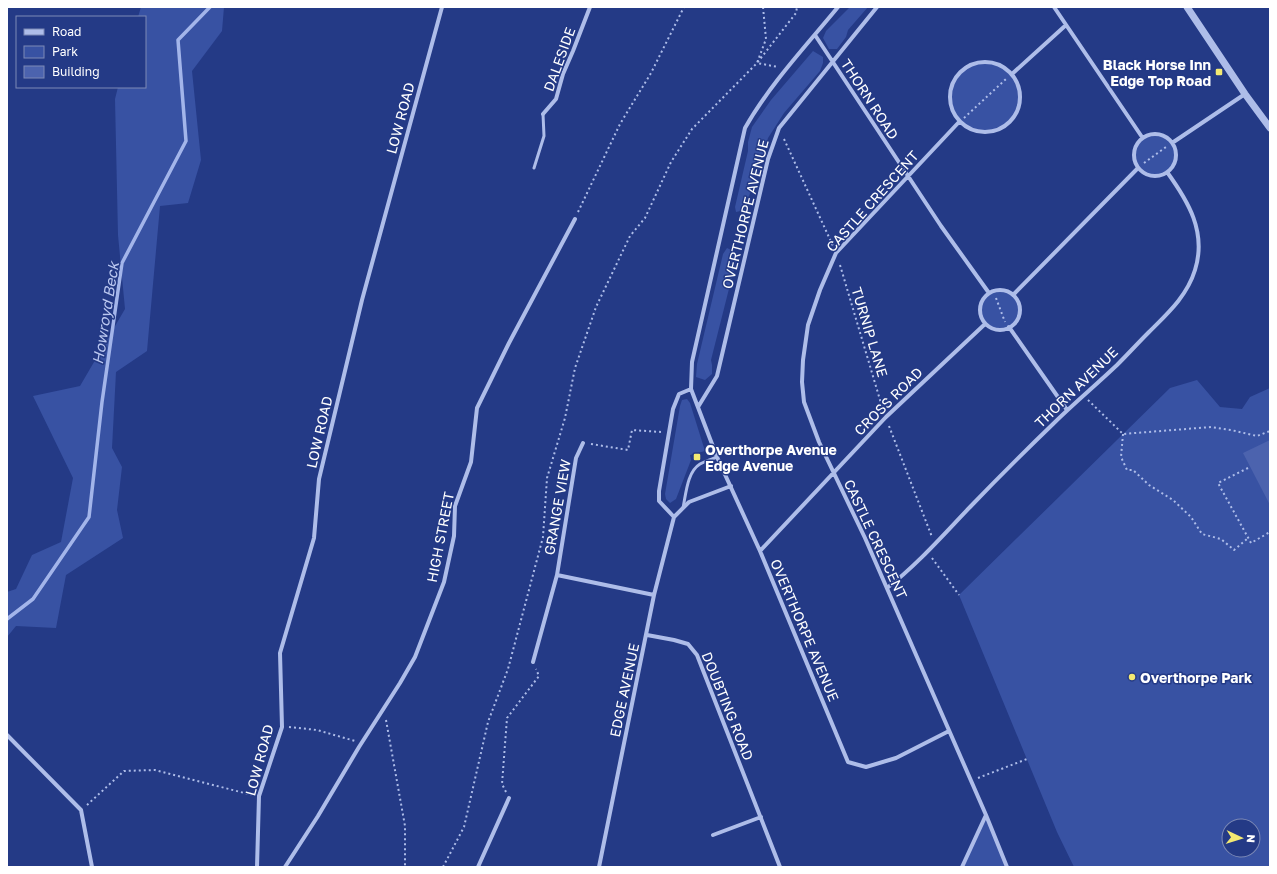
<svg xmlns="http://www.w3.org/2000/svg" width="1277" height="874" font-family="'Golos Text',sans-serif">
<rect width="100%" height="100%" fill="#243a86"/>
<path fill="#3852a3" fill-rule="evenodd" d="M141,7h83l-2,24 -30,40 9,89 -13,43 -28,3 -13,145 -31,21 -4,76 10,19 -5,43 6,28 -57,37 -10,53 -40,-2 -9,11v-45l9,-3 16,-34 29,-13 12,-64 -40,-82 47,-10 45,-77 -7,-74 -3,-136 3,-12h27v-70h-7z
M850,7h18l-20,23 -2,7 -9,12h-8l-6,-11 3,-7z
M813,51l10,6v6l-3,8 -36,42 -16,25 -8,27 -2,1 -13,44 -9,2 -1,-5 13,-56v-9l4,-15 19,-27z
M950 97a35 35 0 1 1 70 0a35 35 0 1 1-70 0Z
M1134 155a21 21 0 1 1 42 0a21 21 0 1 1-42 0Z
M727,248l8,4 1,9 -25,99 1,5v9l-7,6 -9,-3 1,-13 26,-110z
M980 310a20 20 0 1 1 40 0a20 20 0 1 1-40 0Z
M1197,380l23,27 22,2 8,-12 20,-9v479h-196l-17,-35 -98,-237 211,-207zM1229,826h24v24h-24z
M687,399l3,4 15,48 -15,4 1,5 -15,39 -6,4 -4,-4 -1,-5 15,-88 2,-6z
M986,815l21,52h-45z"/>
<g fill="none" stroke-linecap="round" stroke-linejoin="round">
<path stroke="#a3b5ea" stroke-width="3.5" d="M7,619l26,-20 56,-82 13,-115 20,-139 64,-122 -8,-101 32,-33"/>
</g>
<path fill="#4c63ae" d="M1270,440v65l-27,-52z"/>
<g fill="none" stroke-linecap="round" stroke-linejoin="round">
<path stroke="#aebde9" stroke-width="2" stroke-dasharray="2 3" stroke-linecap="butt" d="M763,7l3,32 -9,24 21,4
M964,118l42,-39
M784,139l49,107
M1144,163l22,-16
M578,212l42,-88 31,-51 33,-66
M840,265l43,145
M996,298l9,24
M1088,400l35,34 88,-7 20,3 26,6 13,-5
M889,426l43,111
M1123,434l-2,23 6,13h6l16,15 24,15 18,17 11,17 19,5 13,11 14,-12
M591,444l37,6 4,-20 29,2
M1248,468l-30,15 33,60 19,-11
M932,558l27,37
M386,720l19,106v41
M289,727l28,3 38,11
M978,778l49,-19
M506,792l-4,-8 5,-66 32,-42 -3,-7
M87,805l37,-34 31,-1 97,25
M443,867l21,-40 24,-105 20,-53 35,-132 4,-59 18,-60 10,-50 21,-61 34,-71 15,-18 26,-56 21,-33 65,-66 39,-50 1,-6"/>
<path stroke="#aebde9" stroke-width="3" d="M534,168l10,-32 -1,-22
M683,508c3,-14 4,-36 17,-44 5,-3 12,-5 17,-7"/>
<path stroke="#aebde9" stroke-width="4" d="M838,7c-32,39 -68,77 -93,121l-53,234 -1,27 26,68 43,94 88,211 18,5 30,-9 53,-27
M1054,7l88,130
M815,35l126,191 48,67
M950 97a35 35 0 1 1 70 0a35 35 0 1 1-70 0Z
M1012,74l54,-49
M543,114l13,-15 7,-25 10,-23 17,-44
M959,122l-123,131 -16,37 -12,35 -5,35 -1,22 2,20 15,40 46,96 121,277 21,52
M1134 155a21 21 0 1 1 42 0a21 21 0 1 1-42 0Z
M1172,143l73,-49
M980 310a20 20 0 1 1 40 0a20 20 0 1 1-40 0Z
M1013,295l125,-127
M1009,327l58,83
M698,407l19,-31 51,-217 11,-31 98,-121
M583,443l-7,15 -19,117 97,20
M674,517l-15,-16v-10l14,-82 6,-15 12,-5
M760,551l126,-134 99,-93
M887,588c31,-24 57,-54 84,-82 27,-28 54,-55 82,-82 20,-20 43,-39 64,-59 11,-11 21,-22 32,-33 19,-19 38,-36 46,-62 12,-38 -7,-69 -28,-98
M647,635l27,5 14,4 9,11 83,212
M533,662l24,-87
M7,735l74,75 11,57
M713,835l48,-18
M257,867l2,-71 23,-69 -2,-74 34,-115 5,-59 43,-179 80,-293
M285,867l33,-51 41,-69 41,-64 15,-26 29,-75 10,-46 1,-30 16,-44 6,-54 32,-65 66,-124
M478,867l31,-69
M599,867l55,-272 20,-78 15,-15 42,-16
M962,867l24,-52"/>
<path stroke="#aebde9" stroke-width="7" d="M1187,7l58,87 25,34"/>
</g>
<g fill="#f3e972" stroke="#243a86" stroke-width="1.5">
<rect x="1215" y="68" width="8" height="8" rx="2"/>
<rect x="693" y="453" width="8" height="8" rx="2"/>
<circle cx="1132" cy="677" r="4"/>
</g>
<g text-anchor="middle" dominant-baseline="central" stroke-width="3" stroke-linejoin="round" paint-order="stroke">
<g font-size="14" fill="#fff" stroke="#243a86">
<text transform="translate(559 59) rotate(-70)">DALESIDE</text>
<text transform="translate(870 99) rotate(57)">THORN ROAD</text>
<text transform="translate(400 118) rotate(-75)">LOW ROAD</text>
<text transform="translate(872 201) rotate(-48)">CASTLE CRESCENT</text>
<text transform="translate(745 214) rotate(-76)">OVERTHORPE AVENUE</text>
<text transform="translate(870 332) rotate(73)">TURNIP LANE</text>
<text transform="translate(1076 387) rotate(-44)">THORN AVENUE</text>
<text transform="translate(888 401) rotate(-45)">CROSS ROAD</text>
<text transform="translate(319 432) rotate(-77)">LOW ROAD</text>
<text transform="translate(557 507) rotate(-80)">GRANGE VIEW</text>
<text transform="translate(440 537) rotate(-79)">HIGH STREET</text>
<text transform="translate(876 539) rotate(65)">CASTLE CRESCENT</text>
<text transform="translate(805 630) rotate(67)">OVERTHORPE AVENUE</text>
<text transform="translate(624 690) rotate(-78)">EDGE AVENUE</text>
<text transform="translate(728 706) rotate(68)">DOUBTING ROAD</text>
<text transform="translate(259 760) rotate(-75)">LOW ROAD</text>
</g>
<g font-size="14" font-weight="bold" fill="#fff" stroke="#243a86" text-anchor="start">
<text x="1211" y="64" text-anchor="end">Black Horse Inn<tspan x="1211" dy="16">Edge Top Road</tspan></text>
<text x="705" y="449">Overthorpe Avenue<tspan x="705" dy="16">Edge Avenue</tspan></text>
<text x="1140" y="677">Overthorpe Park</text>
</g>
<g font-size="15" font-style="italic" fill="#bac7f0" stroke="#243a86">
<text transform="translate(105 313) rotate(-81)">Howroyd Beck</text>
</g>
</g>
<rect width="1277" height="874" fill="none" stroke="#ffffff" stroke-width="16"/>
<rect x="16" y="16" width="130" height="72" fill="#243a86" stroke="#7c89b6"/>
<rect x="24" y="29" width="20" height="6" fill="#aebde9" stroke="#7c89b6"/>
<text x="52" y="36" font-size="12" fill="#ffffff">Road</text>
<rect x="24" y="46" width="20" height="12" fill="#3852a3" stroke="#7c89b6"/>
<text x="52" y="56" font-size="12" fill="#ffffff">Park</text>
<rect x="24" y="66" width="20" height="12" fill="#4c63ae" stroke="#7c89b6"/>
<text x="52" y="76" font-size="12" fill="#ffffff">Building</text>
<g transform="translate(1241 838) rotate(94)"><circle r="19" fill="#243a86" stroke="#7c89b6"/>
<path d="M0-3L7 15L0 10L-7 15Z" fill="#f3e972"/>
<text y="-6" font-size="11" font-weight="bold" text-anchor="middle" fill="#ffffff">N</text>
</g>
</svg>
